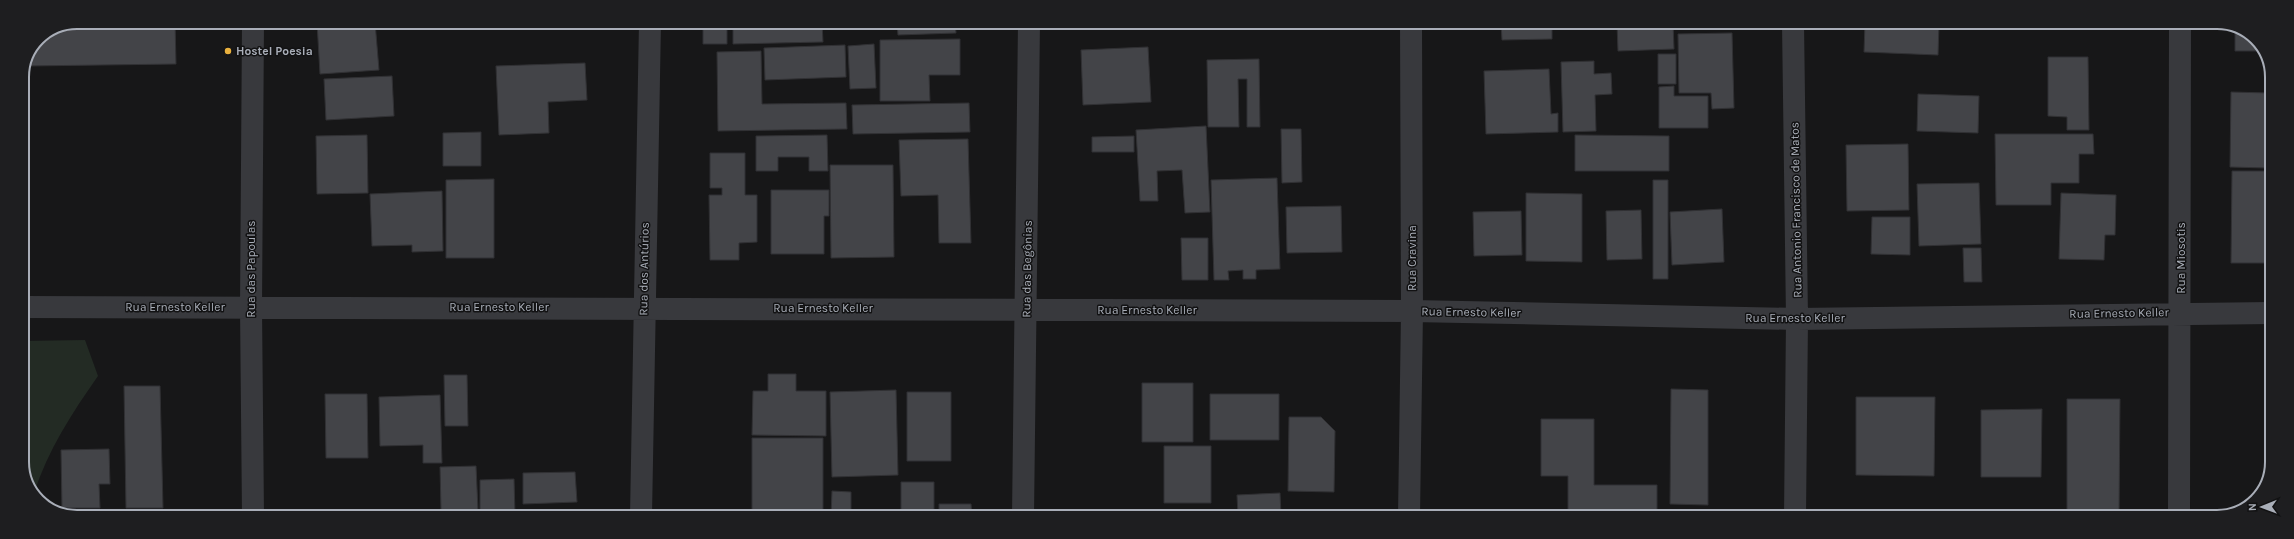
<svg xmlns="http://www.w3.org/2000/svg" width="2294" height="539" font-family="Karla,sans-serif">
<rect width="100%" height="100%" fill="#171718"/>
<path fill="#232b24" d="M85,340l13,36c-26,37 -50,74 -64,117l-12,-24v-128z"/>
<path fill="#434448" stroke="#313134" d="M77,22h98l1,42 -150,2 12,-28z
M317,22h58l4,48 -59,4z
M703,22h24v22h-24z
M733,22h89l1,20 -90,2z
M897,22h58l1,11 -58,2z
M1501,23h51v16l-50,1z
M1617,23h56l1,26 -56,2z
M1865,23h74l-1,32 -74,-3z
M2235,27l23,14 5,10h-28z
M1732,33l2,75 -22,1 -1,-16h-32l-1,-59z
M960,39v36h-31l1,26h-50v-61z
M874,44l2,44 -26,1 -2,-43z
M845,45l1,32 -81,3 -1,-32z
M1148,47l3,55 -68,3 -2,-55z
M761,51l1,53 84,-1 1,26 -129,2 -1,-79z
M1658,54h18v30h-18z
M2048,57h40l1,73h-22v-13l-19,-1z
M1259,59l1,68h-13v-48h-9l1,48h-31l-1,-67z
M1594,61v13l17,-1 1,21 -17,1 1,36 -33,1 -2,-70z
M585,63l2,37 -39,2 1,31 -50,2 -3,-69z
M1549,69l2,45 7,-1v19l-72,2 -2,-63z
M392,76l2,40 -68,4 -2,-41z
M1674,86v10h34v32h-49v-41z
M2231,92l37,1 -1,75 -37,-1z
M1918,94l61,2 -1,37 -61,-2z
M969,103l1,29 -117,2 -1,-29z
M1206,126l4,86 -25,1 -3,-43 -25,1 1,30h-18l-4,-71z
M1281,129h20l1,53 -20,1z
M481,132v34h-38v-33z
M1995,134h98l1,20h-15v29h-28v22h-55z
M367,135l1,58 -51,1 -1,-58z
M827,135l1,36h-19v-14h-31v14h-22v-35z
M1575,135l94,1v35h-94z
M1134,136v16h-42v-15z
M968,139l3,104h-32l-1,-48 -37,1 -2,-56z
M1908,144l1,66 -62,1 -1,-66z
M710,153h35v42h12v47l-18,1v17h-29l-1,-65h13v-7h-12z
M830,165h63l1,92 -63,1z
M2232,171h34l-1,92h-34z
M1277,178l3,91 -24,1v9h-13v-9l-15,1 1,9h-15l-3,-100z
M494,179v79h-48v-78z
M1653,180h15v99h-15z
M1979,183l2,61 -62,2 -2,-62z
M771,190h58v26h-5v38h-53z
M442,191l1,60 -31,1v-7l-40,1 -2,-52z
M1526,193l56,1v68l-56,-1z
M2061,193l55,2 -1,40h-10l-1,25 -45,-1z
M1341,206l1,46 -55,1 -1,-46z
M1722,209l2,53 -52,3 -2,-53z
M1641,210l1,49 -35,1 -1,-49z
M1521,211l1,44 -48,1 -1,-44z
M1872,217h38v38l-39,-1z
M1181,238h27v42h-26z
M1963,248h18l1,34h-18z
M768,374h28v17h30v45l-74,-1 1,-44h15z
M444,375h23l1,51h-23z
M1142,383h51v59h-51z
M124,386h36l3,122h-37z
M1671,389l37,1v115l-38,-1z
M896,390l2,85 -66,2 -2,-85z
M907,392h44v69h-44z
M325,394h42l1,64h-42z
M1210,394h69v46h-69z
M440,395l2,68h-19v-18l-43,1 -1,-49z
M1856,397h79l-1,79 -78,-1z
M2067,399h53l-1,117h-52z
M2042,409l-1,68h-60v-67z
M1289,417h32l14,14 -1,61 -46,-1z
M1541,419h53v66h63v27h-89v-36h-27z
M752,438h71v77h-71z
M1164,446h47v57h-47z
M109,449l1,35h-11l1,24h-38l-1,-58z
M476,466l2,44h-37l-1,-43z
M575,472l2,30 -54,2v-31z
M514,479l1,35 -35,1v-35z
M901,482h33v34h-33z
M832,491l19,1v24h-20z
M1280,493l1,23h-43l-1,-21z
M939,504h32l1,12h-33z
M470,513v3h-34v-2z"/>
<g fill="none" stroke-linecap="round" stroke-linejoin="round">
<path stroke="#38393d" stroke-width="22" d="M1793,23l4,296 -2,198
M22,307l1390,4 385,8 474,-6
M253,516l-2,-209 2,-285
M641,516l9,-494
M1023,516l6,-494
M1409,517l3,-206 -1,-288
M2179,517l1,-494"/>
</g>
<circle fill="#e9b13e" stroke="#121213" stroke-width="1.5" cx="228" cy="51" r="4"/>
<g text-anchor="middle" dominant-baseline="central" stroke-width="3" stroke-linejoin="round" paint-order="stroke">
<g font-size="12" font-weight="bold" fill="#a9aeb8" stroke="#121213" text-anchor="start">
<text x="236" y="51">Hostel Poesia</text>
</g>
<g font-size="12" fill="#a9aeb8" stroke="#121213">
<text transform="translate(1796 210) rotate(-91)">Rua Antonio Francisco de Matos</text>
<text transform="translate(1412 258) rotate(-90)">Rua Cravina</text>
<text transform="translate(2181 258) rotate(-90)">Rua Miosotis</text>
<text transform="translate(251 269) rotate(-90)">Rua das Papoulas</text>
<text transform="translate(644 269) rotate(-89)">Rua dos Antúrios</text>
<text transform="translate(1027 269) rotate(-89)">Rua das Begônias</text>
<text x="175" y="307">Rua Ernesto Keller</text>
<text x="499" y="307">Rua Ernesto Keller</text>
<text x="823" y="308">Rua Ernesto Keller</text>
<text x="1147" y="310">Rua Ernesto Keller</text>
<text transform="translate(1471 312) rotate(1)">Rua Ernesto Keller</text>
<text transform="translate(2119 313) rotate(-1)">Rua Ernesto Keller</text>
<text x="1795" y="318">Rua Ernesto Keller</text>
</g>
</g>
<path d="M0 0H2294V539H0ZM77 29H2217A48 48 0 0 1 2265 77V462A48 48 0 0 1 2217 510H77A48 48 0 0 1 29 462V77A48 48 0 0 1 77 29Z" fill="#1e1e20" fill-rule="evenodd"/>
<path fill="none" stroke="#a9aeb8" stroke-width="2" d="M77 29H2217A48 48 0 0 1 2265 77V462A48 48 0 0 1 2217 510H77A48 48 0 0 1 29 462V77A48 48 0 0 1 77 29Z"/>
<g transform="translate(2262 507) rotate(269)" stroke="#121213" stroke-width="3" paint-order="stroke">
<path d="M0-3L7 15L0 10L-7 15Z" fill="#a9aeb8"/>
<text y="-6" font-size="11" font-weight="bold" text-anchor="middle" fill="#a9aeb8">N</text>
</g>
</svg>
